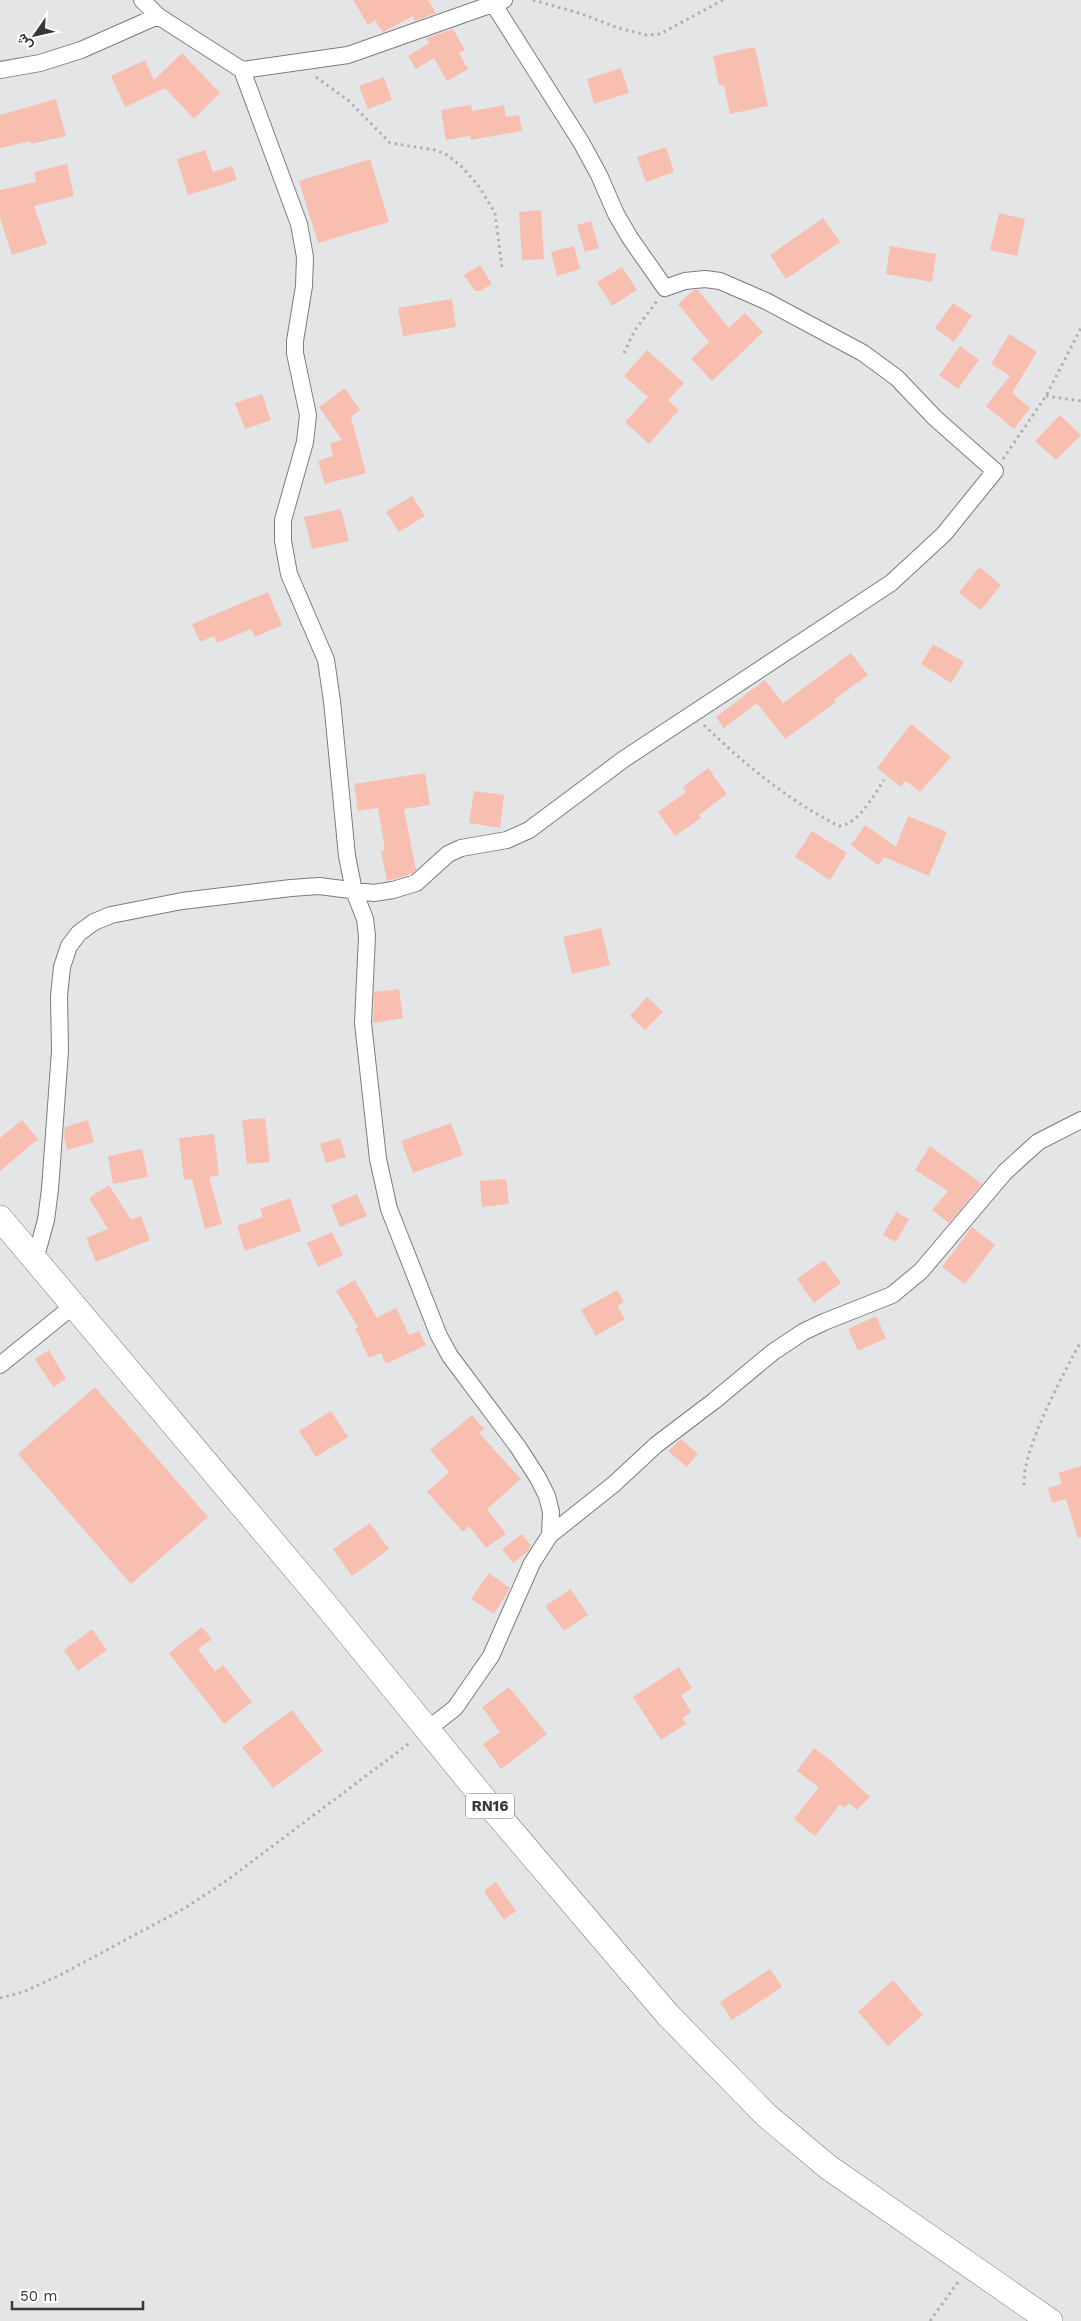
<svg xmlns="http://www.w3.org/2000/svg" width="1081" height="2321" font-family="'Work Sans',Vazirmatn,sans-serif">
<rect width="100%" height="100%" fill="#e4e5e7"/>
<path fill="#f8bfb1" d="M353,0h75l8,13 -21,8 -2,-5 -30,16 -8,-12 -7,5z
M453,29l12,21 -6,3 9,16 -21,12 -13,-23 -18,11 -8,-13 21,-13 -3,-5z
M755,47l13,59 -38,8 -6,-29 -5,1 -6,-30z
M182,53l38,40 -26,26 -29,-31 -40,19 -14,-31 34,-16 9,20z
M621,68l8,25 -35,11 -7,-25z
M384,77l8,23 -24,9 -9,-23z
M56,99l10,37 -35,8 -1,-3 -30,7v-33z
M471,105l1,6 32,-6 2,12 13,-2 3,16 -51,9 -1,-4 -24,4 -5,-30z
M666,147l8,25 -28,10 -9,-25z
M205,150l8,22 19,-6 5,14 -49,15 -11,-36z
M370,159l19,63 -71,21 -19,-62z
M67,164l7,32 -40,10 13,38 -35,11 -12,-37v-28l36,-8 -2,-10z
M541,210l3,49 -22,1 -3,-48z
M999,213l26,6 -8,37 -27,-6z
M823,218l17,24 -54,37 -16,-24z
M591,221l8,27 -14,4 -8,-27z
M574,246l6,23 -23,7 -6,-24z
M890,246l46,8 -4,28 -46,-8z
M480,265l12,19 -12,7h-5l-11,-16z
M622,267l15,23 -25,16 -15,-24z
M694,290h4l31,38 16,-15 18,19 -51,49 -21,-22 18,-17 -31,-38z
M452,299l4,28 -53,9 -5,-28z
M953,303l19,13 -18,26 -19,-14z
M1009,334l28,18 -25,41 18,15 -16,21 -28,-23 24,-30 -19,-12z
M960,346l19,14 -21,29 -19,-14z
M647,350l37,33 -16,17 11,10 -30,34 -24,-22 23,-25 -24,-21z
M345,388l15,22 -9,7 15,56 -41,11 -7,-23 15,-5 -3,-13 12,-3 -23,-33z
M262,394l9,26 -26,9 -10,-26z
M1060,415l21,20 -25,25 -21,-19z
M412,496l13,20 -26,16 -13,-20z
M341,509l8,32 -37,8 -8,-32z
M979,567l22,18 -20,25 -22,-17z
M268,592l14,33 -27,12 -4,-8 -34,14 -3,-7 -14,6 -8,-18z
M933,644l31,18 -13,21 -30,-19z
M851,653l17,22 -34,25 2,2 -51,37 -28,-36 -33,25 -8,-11 49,-37 18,23z
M911,724l40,33 -31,35 -14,-11 -5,6 -24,-19z
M708,768l19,26 -28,21 2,3 -26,18 -17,-24 28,-20 -3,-5z
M425,773l5,32 -26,4 12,61 -5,4 -24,7 -6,-30 4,-1 -7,-42 -20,3 -4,-27z
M474,791l30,4 -4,33 -31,-5z
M908,816l39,16 -18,44 -45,-19 -6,8 -27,-20 14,-20 31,22z
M812,831l35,22 -17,27 -35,-23z
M601,928l9,37 -38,9 -9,-37z
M399,989l4,29 -30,5 1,-31z
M647,997l16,15 -18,18 -15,-14z
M265,1118l5,44 -23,2 -5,-44z
M22,1120l16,19 -38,32v-33z
M88,1120l6,22 -27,8 -3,-13 1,-10z
M451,1123l12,32 -50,18 -12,-32z
M214,1134l5,41 -10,2 13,47 -17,5 -13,-50 -8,1 -5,-42z
M340,1138l6,19 -20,6 -6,-19z
M930,1146l52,38 -33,39 -17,-13 16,-19 -33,-21z
M142,1149l6,28 -35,7 -5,-28z
M506,1179l3,25 -27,3 -2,-26z
M109,1185l22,35 10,-4 9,24 -54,22 -10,-24 22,-9 -19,-31z
M357,1194l10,22 -27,11 -9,-22z
M290,1198l11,33 -56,20 -8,-25 26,-9 -3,-8z
M896,1212l13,7 -13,23 -13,-7z
M972,1227l23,18 -30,39 -23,-17z
M332,1232l11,23 -25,12 -11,-24z
M824,1260l17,23 -27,20 -17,-24z
M355,1280l22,38 19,-10 13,27 10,-4 7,14 -40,19 -5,-11 -12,5 -14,-30 3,-1 -22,-36z
M617,1290l7,12 -7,4 8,13 -29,17 -15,-26z
M876,1316l10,22 -28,13 -10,-22z
M49,1350l17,29 -13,8 -18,-28z
M95,1387l113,130 -77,67 -113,-130z
M331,1411l17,26 -32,20 -17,-26z
M472,1415l12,14 -5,4 42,46 -34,30 19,25 -20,14 -17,-22 -6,6 -36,-40 22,-20 -19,-22z
M681,1439l17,15 -11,13 -19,-16z
M1081,1466v71l-3,1 -12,-39 -14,4 -4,-15 14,-4 -4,-11z
M370,1523l19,26 -37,27 -19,-27z
M522,1534l9,12 -4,6 -14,11 -11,-14z
M489,1573l21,15 -16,26 -23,-15z
M571,1589l17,26 -24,16 -19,-25z
M202,1627l10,12 -14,10 17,22 8,-6 29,37 -28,22 -55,-71z
M92,1629l15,21 -29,21 -14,-21z
M679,1667l13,21 -11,7 10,17 -9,6 4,6 -25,16 -28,-43z
M509,1687l38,47 -46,35 -18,-25 17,-12 -18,-25z
M292,1710l31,41 -50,37 -31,-41z
M814,1748l16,12 40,37 -13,13 -8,-7 -5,5 -4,-4 -25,32 -21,-17 25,-32 -22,-16z
M496,1882l20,29 -12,9 -20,-29z
M770,1969l12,18 -50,33 -12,-18z
M893,1980l30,35 -35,31 -30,-34z"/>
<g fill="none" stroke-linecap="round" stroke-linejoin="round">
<defs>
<path id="street" d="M142,0l16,16 84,54 57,154 6,33 -1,29 -9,55v12l13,62 -3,27 -22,78v21l6,33 37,86 6,41 15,155 7,35 11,28 2,17 -4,87 15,136 11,50 50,127 11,20 68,91 20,31 9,18 4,16 -1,23 -18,28 -41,93 -36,52 -27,21
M0,70l40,-7 41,-13 77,-34
M242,70l106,-15 156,-55
M35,1260l11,-40 4,-31 10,-138 -1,-55 3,-29 7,-21 10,-13 15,-11 17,-7 71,-14 109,-13 28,-2 55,7 19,-3 23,-7 32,-29 13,-6 46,-8 22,-10 95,-71 267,-176 53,-49 51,-63 -60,-53 -38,-40 -34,-25 -97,-52 -46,-20 -15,-2 -20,2 -20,7 -35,-50 -14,-24 -17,-39 -18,-33 -87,-137
M0,1365l73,-59
M550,1535l64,-51 42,-39 58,-44 59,-49 30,-20 21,-10 68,-27 29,-24 84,-99 33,-30 43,-22"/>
<path id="primary" d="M0,1218l325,386 155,190 188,221 98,100 62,52 222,154"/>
</defs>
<use href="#street" stroke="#7b7c7d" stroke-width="18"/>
<use href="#primary" stroke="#7b7c7d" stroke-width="26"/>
<path stroke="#afb0b2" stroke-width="3" stroke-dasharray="2.5 4" stroke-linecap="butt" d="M533,0l49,14 36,14 29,7 13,-1 63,-34
M316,77l33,24 41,42 45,7 12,5 14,11 17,19 17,28 7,55
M624,353l11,-23 22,-29
M1046,396l35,5
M1003,459l43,-63 35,-68
M704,725c40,39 85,76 135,101 20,-2 34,-30 45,-46
M1024,1485c-2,-36 39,-110 57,-144
M0,1998l23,-6 37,-17 125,-67 41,-27 185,-139
M930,2321l28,-39"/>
<use href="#street" stroke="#fff" stroke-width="16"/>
<use href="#primary" stroke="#fff" stroke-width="25"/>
</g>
<g text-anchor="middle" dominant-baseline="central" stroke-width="4" stroke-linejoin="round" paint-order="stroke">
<rect fill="#fff" stroke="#737474" stroke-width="1" x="466" y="1793.5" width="48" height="25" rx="4"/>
<g font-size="15" font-weight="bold" fill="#373838">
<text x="490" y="1806">RN16</text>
</g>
</g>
<g transform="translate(35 35) rotate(236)" stroke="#ffffff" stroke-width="4" paint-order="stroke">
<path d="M0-4L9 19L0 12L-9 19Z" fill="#373838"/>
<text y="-8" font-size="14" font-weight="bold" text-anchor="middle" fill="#373838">ش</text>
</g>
<path d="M12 2301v8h131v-8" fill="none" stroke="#373838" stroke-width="2.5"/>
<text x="20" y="2301" font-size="15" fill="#373838" stroke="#ffffff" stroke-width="4" paint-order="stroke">50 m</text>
</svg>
